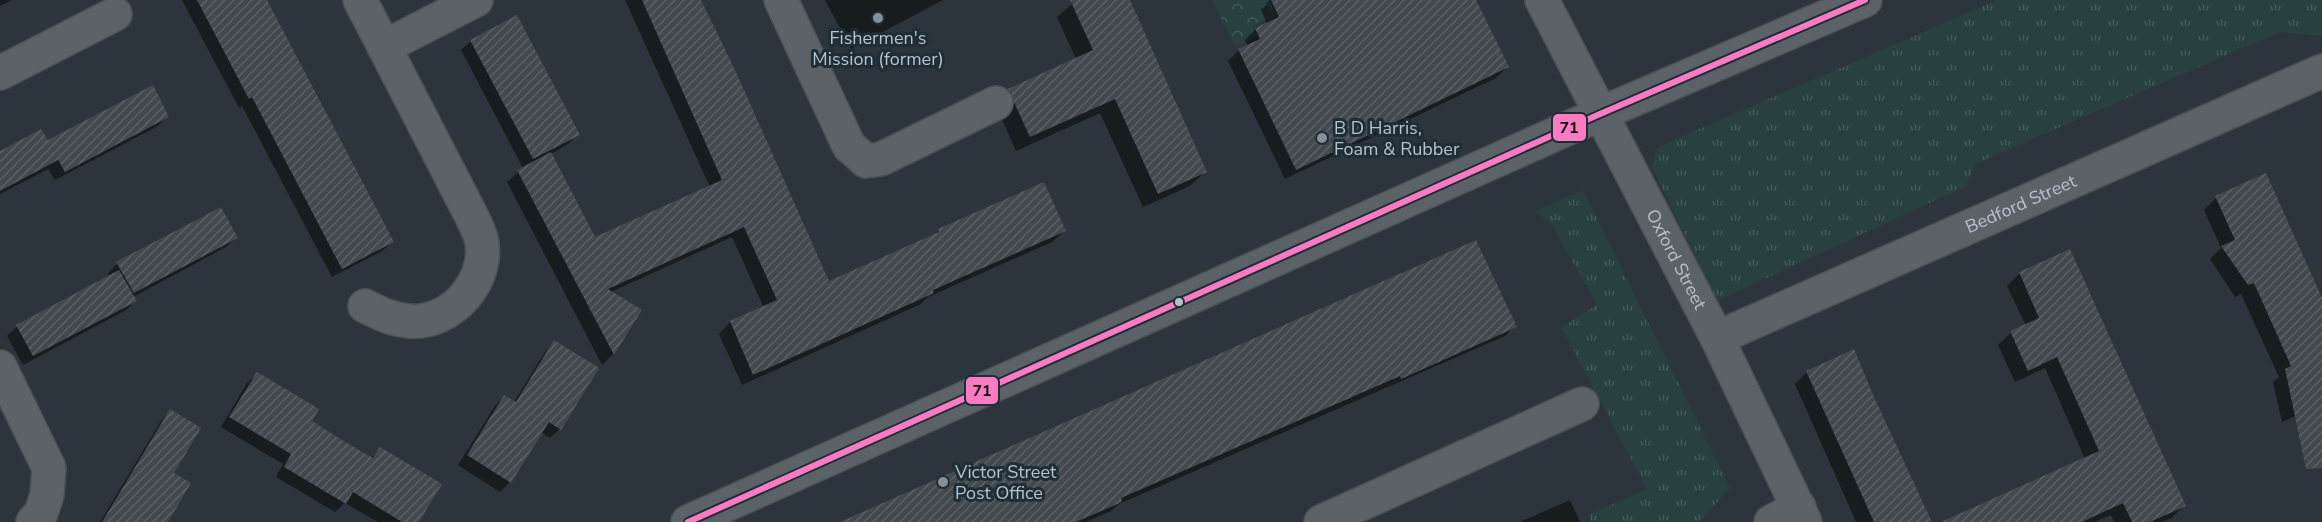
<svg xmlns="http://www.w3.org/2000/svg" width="2322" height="522" font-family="'Nunito Sans',sans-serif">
<defs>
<pattern id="grass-tufts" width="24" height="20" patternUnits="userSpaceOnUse" patternTransform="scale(1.5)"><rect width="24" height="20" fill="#28403f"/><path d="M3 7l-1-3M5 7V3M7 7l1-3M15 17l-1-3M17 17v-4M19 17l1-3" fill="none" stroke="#455a59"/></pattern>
<pattern id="forest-crowns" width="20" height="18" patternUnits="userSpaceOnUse" patternTransform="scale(1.5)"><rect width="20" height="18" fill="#28403f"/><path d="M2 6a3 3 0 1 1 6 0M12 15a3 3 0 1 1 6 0" fill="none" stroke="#455a59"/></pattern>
<pattern id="building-hatch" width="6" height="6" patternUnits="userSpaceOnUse" patternTransform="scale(1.5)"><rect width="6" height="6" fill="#424a4f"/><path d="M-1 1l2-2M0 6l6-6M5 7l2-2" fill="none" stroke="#5b6267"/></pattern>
</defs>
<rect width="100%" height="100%" fill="#2b353b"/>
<path fill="url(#grass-tufts)" d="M1997,0h325v36l-42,-4 -305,132 -9,22 -249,115 -65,-134 6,-20z
M1583,190l147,298 -31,34h-108l-3,-7 59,-26 -86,-162 36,-22 -45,-80 -17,-14z"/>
<path fill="url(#forest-crowns)" d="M1212,0h57l7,15 -24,11 5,11 -22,10z"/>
<path fill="#0007" d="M0,0h12l-12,6z
M182,0h83l127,242 -10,9 -50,26 -90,-171 -3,2z
M625,0h75l128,283 104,-46 7,-6h125l-12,11 -124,55 -7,7 -179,81 -23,-51 11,-12 34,-14 -32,-71 -121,55 29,19 -27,43 -11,11 -95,-183 16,-14 -62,-118 10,-9 107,94 -10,9 -17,10 44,85 115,-52z
M825,0h118l-92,49z
M1077,0h51l77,172 -15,14 -47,21 -43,-94 -84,38 -21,-47 14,-14 67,-31 -19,-42z
M1270,0h205l32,67 -11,11 -211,101 -57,-118 11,-11 9,-4 -3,-6 11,-11 11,-5 -6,-15z
M167,116l-9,10 -103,54 -7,-11 -48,25v-42z
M2216,198l106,104v145l-25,-32 -15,7 -9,-40 6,-5 -38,-83 -6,3 -25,-38 11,-11 -17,-38z
M236,238l-10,9 -93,50 2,4 -9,9 -103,55 -16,-29 10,-9 93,-50 -2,-4 9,-9z
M2069,251l115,254 -12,13 -10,4h-48l-3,-7 -17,7h-149l140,-63 -40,-91 -30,14 -17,-37 13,-12 15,-7 -19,-40 13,-13z
M1515,326l-10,10 -386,168 -8,7 -25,11h-242z
M554,342l6,87 -10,9 -9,-6 -31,50 -10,10 -42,-27 37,-59 9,-10 10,6 31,-50z
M1807,372l123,150h-74l-61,-138z
M257,374l53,47 61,38 10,-10 37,73h-40l-33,-19 -10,9 -59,-35 7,-13 -62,-37 26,-44z
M170,411l2,63 -6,48h-66l61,-101z
M1570,500l10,22h-60z"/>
<path fill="url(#building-hatch)" d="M197,0h70l127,242 -52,27 -90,-172 -3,2z
M642,0h59l34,70 94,211 110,-49 -1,-3 106,-47 22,49 -133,59 1,3 -181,82 -23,-54 47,-21 -33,-73 -136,62 34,21 -28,45 -97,-185 34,-18 44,85 127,-57z
M1070,0h60l77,172 -49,22 -43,-95 -85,38 -22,-48 85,-39z
M1271,0h205l33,67 -213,103 -58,-121 22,-10 -5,-11 24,-11z
M517,15l63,120 -47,24 -63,-119z
M153,85l16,32 -104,55 -7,-12 -58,31v-40l41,-22 7,11z
M2266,173l56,125v170l-16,1 -21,-100 6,-3 -37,-83 -6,2 -27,-39 14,-6 -20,-44z
M221,207l17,31 -104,55 -18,-31z
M1476,240l41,87 -116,52 -1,-3 -240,105 -39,17 1,4 -46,20h-236z
M2070,249l116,257 -36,16h-18l-9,-19 -41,19h-141l158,-71 -42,-94 -29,14 -18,-40 29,-13 -20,-46z
M119,270l18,31 -104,55 -17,-31z
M554,340l45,28 -38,62 -12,-8 -38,61 -44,-28 37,-60 12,7z
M1854,349l20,48 58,125h-58l-68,-151z
M257,372l62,37 -7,12 30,19 31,18 7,-11 62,37 -23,38h-17l-49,-30 -7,12 -62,-37 7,-13 -62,-37z
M170,409l31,19 -27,45 17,10 -23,39h-66z"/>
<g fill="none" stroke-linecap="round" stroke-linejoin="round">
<defs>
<g id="minor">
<path d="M360,0l112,217c3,7 7,14 9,21 10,42 -30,87 -72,83 -17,-1 -30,-8 -44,-15"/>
<path d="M781,0l68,146 17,15 15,-2 115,-56"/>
<path id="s1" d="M1542,0l175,338 88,184"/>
<path d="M384,47l92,-47"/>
<path d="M0,73l115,-59"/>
<path id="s2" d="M1717,338l605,-267"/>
<path d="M0,367l49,101 -2,27 -6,18 -8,9"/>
<path d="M688,522l912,-408 265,-114"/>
<path d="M1321,522l261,-118"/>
<path d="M1771,522l28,-15"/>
</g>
</defs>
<use href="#minor" stroke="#495055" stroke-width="36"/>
<use href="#minor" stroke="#5c6368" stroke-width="33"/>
<defs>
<path id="bus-1" d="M688,522l912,-408 265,-114"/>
</defs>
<use href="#bus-1" stroke="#1e2d36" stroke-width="10"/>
<use href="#bus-1" stroke="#fe7ac1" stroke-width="6"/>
</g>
<g fill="#859199" stroke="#1e2d36" stroke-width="2">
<circle cx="878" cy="18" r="6"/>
<circle cx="1322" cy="138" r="6"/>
<circle cx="943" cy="482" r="6"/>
</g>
<circle fill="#b6c2cb" stroke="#1e2d36" stroke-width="2" cx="1179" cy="302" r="5"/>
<g text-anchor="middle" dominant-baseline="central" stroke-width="6" stroke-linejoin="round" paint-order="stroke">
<g font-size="18" fill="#b6c2cb" stroke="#1e2d36" text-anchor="start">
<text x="878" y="38" text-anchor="middle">Fishermen's<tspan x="878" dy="21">Mission (former)</tspan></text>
<text x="1334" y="128">B D Harris,<tspan x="1334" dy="21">Foam &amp; Rubber</tspan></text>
<text x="955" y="472">Victor Street<tspan x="955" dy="21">Post Office</tspan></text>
</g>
<g font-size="18" fill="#b6c2cb" stroke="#1e2d36">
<text stroke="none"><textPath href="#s2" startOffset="332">Bedford Street</textPath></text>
<text stroke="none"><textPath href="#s1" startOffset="292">Oxford Street</textPath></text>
</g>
</g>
<g stroke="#1e2d36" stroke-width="2">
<rect x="1552" y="113" width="35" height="29" rx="6" fill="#fe7ac1"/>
<rect x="965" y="376" width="34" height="29" rx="6" fill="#fe7ac1"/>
</g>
<g font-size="16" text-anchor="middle" font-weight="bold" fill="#111">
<text x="1569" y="133">71</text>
<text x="982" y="396">71</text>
</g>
</svg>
